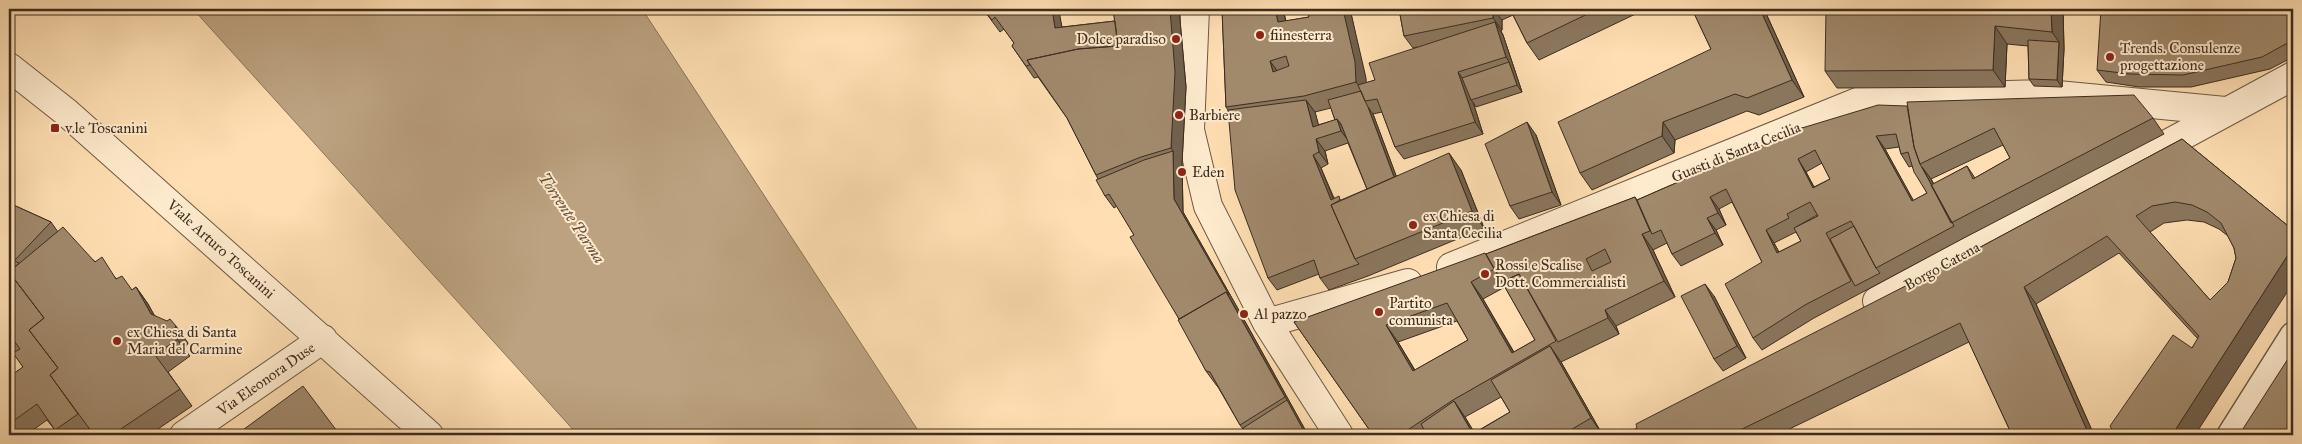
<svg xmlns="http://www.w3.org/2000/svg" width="2302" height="444" font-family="'IM FELL Great Primer',serif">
<rect width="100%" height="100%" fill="#fedeb2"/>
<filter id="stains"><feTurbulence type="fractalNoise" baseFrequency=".004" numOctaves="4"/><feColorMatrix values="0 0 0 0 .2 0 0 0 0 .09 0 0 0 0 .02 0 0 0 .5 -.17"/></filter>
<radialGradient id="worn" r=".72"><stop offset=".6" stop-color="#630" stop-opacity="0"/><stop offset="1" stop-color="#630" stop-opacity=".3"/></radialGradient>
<path fill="#bca280" stroke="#89735a" d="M193,9h449l279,426h-343z"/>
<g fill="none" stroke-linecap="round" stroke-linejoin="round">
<defs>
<path id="pedestrian" d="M2230,435l63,-100"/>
<path id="minor" d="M1195,9l-5,121 18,76 59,117 72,112
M9,67l57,45 363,323
M1451,267l414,-168 182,-5 178,17
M1877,301l416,-225
M1267,323l141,-40
M184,435l139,-96"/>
</defs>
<use href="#pedestrian" stroke="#6d5944" stroke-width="28"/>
<use href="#minor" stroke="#6d5944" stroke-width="30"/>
<use href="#pedestrian" stroke="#feeacd" stroke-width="25"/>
<use href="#minor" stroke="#feeacd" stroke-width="28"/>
</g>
<path fill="#8a765d" stroke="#3d2d20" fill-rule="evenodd" d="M983,9h119l-43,6 3,12 53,-6 -2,-12h66l7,78 -4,76 1,49 54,95 71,128h-61l-7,-10 -22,-38 -1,-1 -11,-15 -27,-52 -45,-84 -17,-29 -3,2 -9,-12 -7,-17 -31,-61 -29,-41 -4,1 -22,-32 2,-3 -10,-14 -4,3z
M1222,9h128l16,74 9,-3 42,-33 -4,1 -9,-12 -5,-27h247l-107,51 -12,-17 -14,-28 -11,5v10l-1,1 2,4 19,57 -46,15 -3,-5 10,32 -79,25 -9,-12 -13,-35 -9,2 23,62 65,-6 23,58 -116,48 -39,14 -9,-12 -1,-4 -42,16 -9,-12 -40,-168 -2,-3zM1307,9l2,8 -23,4 -2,-8zM1331,108l4,12 -17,5 -3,-13zM1348,143l19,46 -26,11 -7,-2 -13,-30 7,-4 -3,-13z
M1692,9h72l40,88 -45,18 -12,-4 -72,29 -1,13 -82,37 -12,-17 131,-124z
M1964,9h99l1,40 -2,38 -28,-1 -5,-7 -1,-33 -21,-2 -2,43 -168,1 -12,-17 139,-58z
M2293,9v48l-23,12 -79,18h-52l-33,-5 -9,-12z
M2153,118l11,16 -202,105 -148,79 -52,32 -9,-12 9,-76 -30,-60 -13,7 7,16 -10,5 7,15 -42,21 -9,-12 -5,-11 -14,7 22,47 -59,29 3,8 -58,28 41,72 -3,1h-226l-79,-113 192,-68 149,-57 2,3 165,-72zM2003,145l7,13 -35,20 -8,-12 -33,18 -3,-5zM1899,147l2,7 8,13 3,-1 15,27 -14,8 -28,-52zM1822,163l8,16 -16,8 -8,-15zM1817,215l1,1 -22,11zM1796,232l5,9 -22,11 -5,-9zM1505,287l30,53 -21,12 -31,-53zM1457,321l11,19 -53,30 -17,-28zM1501,397l9,15 -36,21 -9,-16z
M1536,135l25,70 -42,14 -9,-13z
M2182,139l111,91 -101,118 6,-9 -79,-86 -83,51 58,131h-82l-43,-93 -192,93h-153l336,-177zM2187,220l17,2 15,7 9,7 6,12 2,10 -8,24 -18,18 -60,-68 14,-9z
M9,203l42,19 7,10 59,47 15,11 4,-3 12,17 6,11 34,28 -4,6 6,7 -22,16 24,34 -43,29h-56l-4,-6 -9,6h-21l-12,-15 -21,15h-17v-58l14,-10 -8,-12 -6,4z
M1714,296l32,62 -23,13 -9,-12z"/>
<path fill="#71604c" stroke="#3d2d20" d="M1052,9h3l5,7 4,24 -9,-12z
M1170,9h9l7,78 -4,76 1,49 54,95 71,128h-2l-19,-35 -113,-201 -1,-48 -2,-3z
M1275,9h6l3,4 5,25 -11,-16z
M1343,9h7l16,69 1,19 -11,-15z
M1493,9l9,11v10l-9,-12z
M1760,9h4l40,88 -12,-17z
M2051,9h12l1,40 -2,38 -5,-7 2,-38 -7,-10z
M1495,22l8,13 19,57 -5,-7 -8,-23 -3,-5z
M1995,26l12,18 -2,43 -12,-17z
M1270,61l11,15 -8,-4z
M1458,72l9,13 4,15 2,2 10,32 -8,-12z
M1306,100l9,12 7,25 -9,-10z
M1368,107l5,7 30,80 -5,-7z
M1337,119l9,12 4,12 -9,-12z
M1527,122l9,13 25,70 -9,-13z
M1663,122l12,18 -1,13 -12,-17z
M1876,136l9,13 36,65 -9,-13z
M1316,139l9,12 3,13 -9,-12z
M1449,153l12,17 23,58 -12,-17z
M1313,155l8,13 16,40 -6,-8z
M1798,159l8,13 15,28 -8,-12z
M1922,167l9,12 22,43 -1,1z
M1710,197l9,12 7,16 -8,-12z
M1707,218l9,12 7,15 -8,-12z
M1766,230l8,13 12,22 -9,-12z
M1642,234l11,16 22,47 -11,-16z
M2293,247v36l-98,152h-23z
M1471,282l12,17 36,63 -7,-9z
M1705,284l9,12 32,62 -9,-12z
M136,287l12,17 15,27 -12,-17z
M2024,287l12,17 58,131h-5z
M1605,310l11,16 3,8 -11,-16z
M1386,325l12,17 27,46 -12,-17z
M176,326l12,17 -4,6 -12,-17z
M1550,346l11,16 41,72 -11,-16z
M1454,401l11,16 11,18h-2z
M2293,424v11h-8z"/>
<path fill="#a1896c" stroke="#3d2d20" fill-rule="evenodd" d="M983,9h24l1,1 8,-1h36l3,19 60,-7 3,25 -40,3 -51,11 3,5 -4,1 -14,-20 2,-3 -19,-26 -3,3z
M1113,9h57l5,63 -4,76 -30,9 -45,18 -29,-57 -40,-58 51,-11 40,-3z
M1222,9h53l3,13 31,-5 -2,-8h36l12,53 1,20 -52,14 -78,11zM1286,56l3,10 -16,6 -3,-11z
M1399,9h94v9l-89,18z
M1510,9h88l-71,34z
M1692,9h68l32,71 -45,18 -12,-4 -72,28 -1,14 -82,37 -22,-51 153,-73z
M1826,9h70l68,4v-4h87l1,23 -57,-6 -2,44 -168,1z
M2101,9h192v31l-31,17 -79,18 -53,-1 -33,-4z
M1495,22l11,35 -48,15 17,50 -80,25 -18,-48 -12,2 -7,-16 17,-5 -6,-17z
M2028,40l31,2 -2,38 -28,-1z
M1509,62l8,23 -46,15 -9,-22z
M1361,91l4,10 3,6 26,70 -27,12 -26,-65 -4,-5 -2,1 -7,-20z
M2134,95l19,23 -202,105 -20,-38 36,-19 6,13 37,-21 -16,-30 -74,36 -6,-17 -7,-45z
M1306,100l7,27 24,-8 4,12 -25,8 3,13 -6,3 18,45 8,-4 1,4 -9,5 24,54 4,5 -39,14 -6,-18 -46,18 -33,-88 -7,-80z
M1878,105l29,1 7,41 6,17 34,62 -78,42 -25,-47 -25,12 25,48 -46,24 -52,33 -28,-54 37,-22 -36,-73 -16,8 8,16 -11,5 8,15 -43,21 -11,-24 -9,4 -15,-34 165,-72zM1896,134l5,20 7,-2 6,20 13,21 -15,8 -36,-65zM1815,150l15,29 -17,9 -15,-29zM1810,202l8,14 -24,12 7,13 -24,12 -11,-23 23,-12 -2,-4z
M1527,122l25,70 -42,14 -25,-62z
M2182,139l111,91v17l-121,188h-57l-5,-9 63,-91 19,13 7,-12 -92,-100 -83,51 65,148h-77l-52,-112 -226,110 2,2h-52l-1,-1 -3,1h-56l13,-7 -1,-4 324,-166zM2175,202l17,3 15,7 14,11 13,25 2,10 -8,24 -18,18 -74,-84 16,-10z
M1173,151l1,48 55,96 -3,-3 -47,27 -49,-82 4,-2 -25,-41 -4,2 -9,-16 48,-20z
M1449,153l23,58 -117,48 -24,-54z
M1635,197l15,34 -8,3 22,47 -59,29 3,8 -50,24 -39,-68 -17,8 -16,-28zM1605,249l6,13 -19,9 -6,-12z
M9,203l42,19 -37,39 5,2 -10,9 35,46 -15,12 29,38 -8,7 28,39 -23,16 -18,-26 -28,20v-47l14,-10 -10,-14 7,-4 -10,-14 -1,1z
M1854,226l22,42 4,5 -25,13 -25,-47z
M63,227l32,35 7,-5 14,22 6,-3 10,14 4,-3 15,27 16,7 3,-2 6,7 -4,6 6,7 -23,16 25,34 -68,46h-18l-44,-60 8,-7 -29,-38 15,-12 -35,-46z
M1485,253l9,16 -23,13 41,71 23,-13 -33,-58 17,-8 37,67 -103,59 -53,35h-27l-79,-113zM1447,303l21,37 -55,31 -27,-46z
M1705,284l32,62 -23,13 -33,-63z
M1226,292l59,105 -45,28 -30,-53 -4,-1 -28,-51z
M1550,346l41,72 -29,17h-135l-6,-11 33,-23 19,33 37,-22 -19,-32z
M2293,351v73l-8,11h-46z
M303,386l37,49h-104z
M1287,400l19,35h-59l-4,-7z"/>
<g fill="#8f2418" stroke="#feeacd" stroke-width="2">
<circle cx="1260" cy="35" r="5"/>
<circle cx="1176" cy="39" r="5"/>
<circle cx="2110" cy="57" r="5"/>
<circle cx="1179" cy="115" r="5"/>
<rect x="50" y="123" width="10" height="10" rx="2.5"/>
<circle cx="1182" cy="172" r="5"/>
<circle cx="1413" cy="225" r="5"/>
<circle cx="1485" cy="274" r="5"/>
<circle cx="1379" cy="312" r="5"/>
<circle cx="1244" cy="314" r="5"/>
<circle cx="117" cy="341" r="5"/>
</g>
<g text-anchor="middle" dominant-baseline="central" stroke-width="4" stroke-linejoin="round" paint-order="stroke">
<g font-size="15" fill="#3d2d20" stroke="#feeacd" text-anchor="start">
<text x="1270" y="35">fiinesterra</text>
<text x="1166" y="39" text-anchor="end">Dolce paradiso</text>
<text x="2120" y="48">Trends. Consulenze<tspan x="2120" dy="17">progettazione</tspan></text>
<text x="1189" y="115">Barbiere</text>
<text x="65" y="128">v.le Toscanini</text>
<text x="1192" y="172">Eden</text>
<text x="1423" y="216">ex Chiesa di<tspan x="1423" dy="17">Santa Cecilia</tspan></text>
<text x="1495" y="265">Rossi e Scalise<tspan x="1495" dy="17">Dott. Commercialisti</tspan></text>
<text x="1389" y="303">Partito<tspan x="1389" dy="17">comunista</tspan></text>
<text x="1254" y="314">Al pazzo</text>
<text x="127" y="332">ex Chiesa di Santa<tspan x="127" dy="17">Maria del Carmine</tspan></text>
</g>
<g font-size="15" fill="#3d2d20" stroke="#feeacd">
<text transform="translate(1736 152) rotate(-22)">Guasti di Santa Cecilia</text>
<text transform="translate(221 249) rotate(42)">Viale Arturo Toscanini</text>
<text transform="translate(1942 266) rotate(-29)">Borgo Catena</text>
<text transform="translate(266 379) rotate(-35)">Via Eleonora Duse</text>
</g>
<g font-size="16" font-style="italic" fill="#63503d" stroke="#feeacd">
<text transform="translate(572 218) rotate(56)">Torrente Parma</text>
</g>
</g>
<rect width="2302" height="444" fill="none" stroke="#fedeb2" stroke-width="30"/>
<rect x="10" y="10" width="2282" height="424" fill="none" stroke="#3d2d20" stroke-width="2.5"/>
<rect x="15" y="15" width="2272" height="414" fill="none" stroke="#3d2d20"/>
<rect width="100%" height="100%" filter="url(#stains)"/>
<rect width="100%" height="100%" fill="url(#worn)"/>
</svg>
